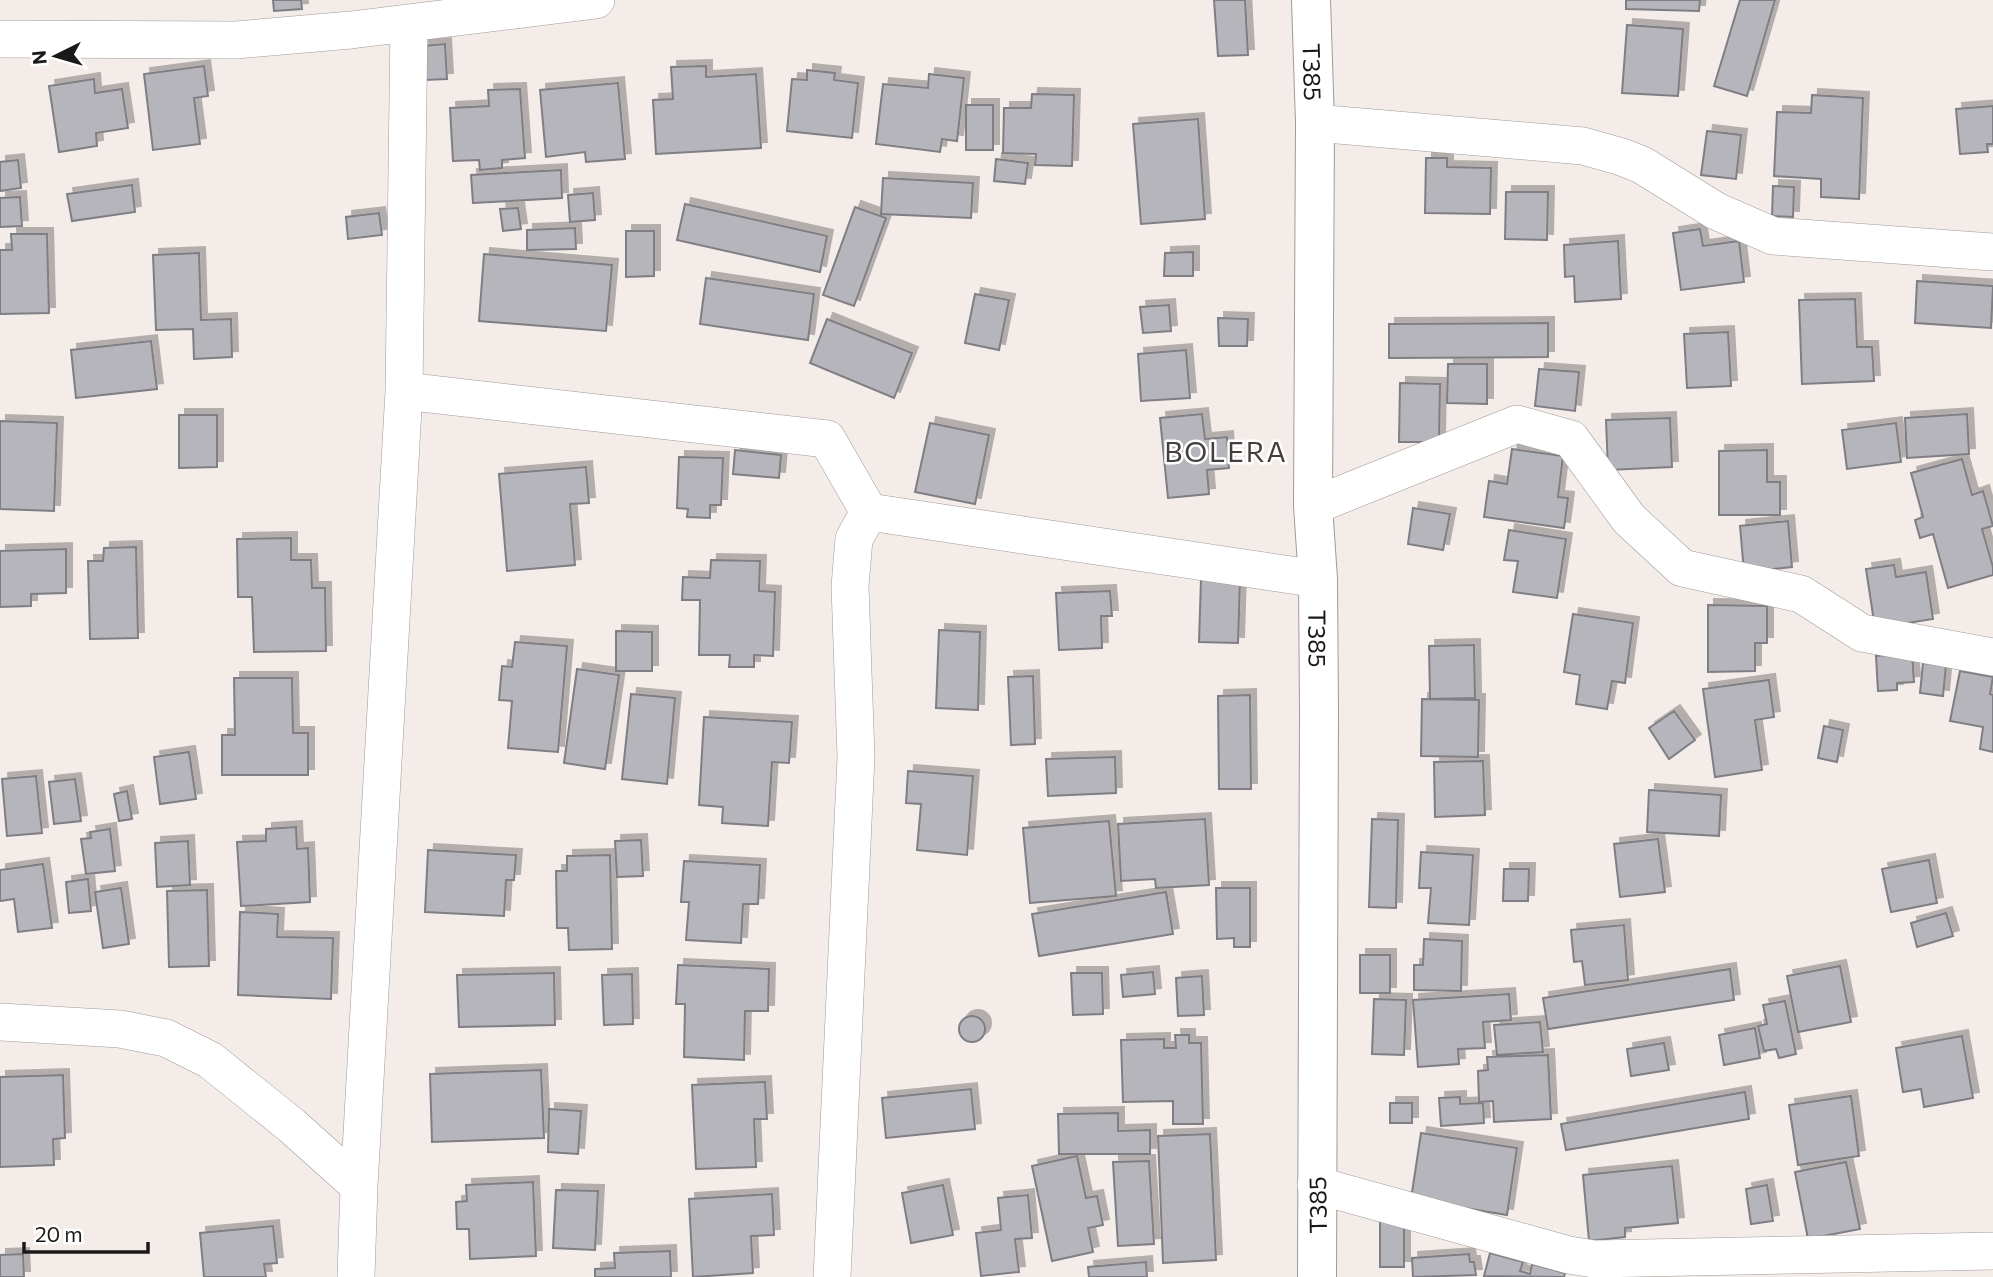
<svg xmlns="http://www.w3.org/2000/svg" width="1993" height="1277" font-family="Commissioner,sans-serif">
<defs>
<filter id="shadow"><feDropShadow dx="6" dy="-6" stdDeviation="0" flood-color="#0004"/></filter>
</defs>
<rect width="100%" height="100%" fill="#f4ece9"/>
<path fill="#b6b5bb" stroke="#7f7e84" stroke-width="2" filter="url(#shadow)" d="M273,0h28l1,9 -28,2z
M1214,0h31l3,55 -30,1z
M1626,0h74l-1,11 -73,-2z
M1740,0h35l-28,96 -33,-10z
M1627,25l56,4 -5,67 -56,-3z
M445,44l2,35 -22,1 -2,-34z
M204,66l4,30 -14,2 6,46 -47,6 -9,-76z
M706,66v11l50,-3 5,74 -105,6 -3,-54 20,-1 -2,-32z
M807,70l28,3 -1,7 24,3 -6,55 -65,-7 5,-52 15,1z
M929,74l35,4 -7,63 -15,-2 -2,13 -64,-8 7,-60 45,4z
M94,79l1,14 27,-4 6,39 -32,5 1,13 -38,6 -10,-66z
M618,83l7,76 -39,3 -1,-10 -39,5 -6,-67z
M520,89l5,69 -23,2v8l-22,2 -1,-10 -26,1 -3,-53 39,-2 -1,-16z
M1032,94l42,1 -2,71 -37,-1 1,-11 -33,-1 1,-45h27z
M1812,95l51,3 -4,101 -38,-2v-18l-47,-3 3,-64 34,1z
M966,105h27v45h-27z
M1993,106v38h-6l1,8 -28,2 -4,-45z
M1198,119l7,100 -64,5 -8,-100z
M1707,131l34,4 -5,44 -35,-4z
M1426,158h21v9l44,1 -1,46 -65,-1z
M996,159l32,4 -3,21 -31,-3z
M18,160l3,28 -21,3v-29z
M561,170l1,28 -89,5 -2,-28z
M883,178l90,5 -2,35 -90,-4z
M132,185l3,27 -63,9 -5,-27z
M1773,186l21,1 -1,30 -21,-1z
M1506,192h42l-1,48 -42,-1z
M593,193l2,27 -25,2 -2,-27z
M20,197l2,29 -22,1v-29z
M685,204l142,32 -7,36 -143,-32z
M855,207l31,11 -32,88 -31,-11z
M518,208l3,21 -18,2 -3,-22z
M379,213l3,22 -34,4 -2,-22z
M575,228l1,21 -49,1v-20z
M1700,229l3,17 36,-5 5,41 -63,8 -8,-57z
M626,231h28v45l-28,1z
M11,234h36l2,79 -49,1v-64h12z
M1618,241l3,58 -46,3 -1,-26 -9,1 -1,-32z
M1193,252v24h-29l1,-23z
M199,253l2,67 30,-1 1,38 -38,2 -1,-30 -37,1 -3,-75z
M484,254l128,11 -6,66 -127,-10z
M706,278l108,16 -6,46 -108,-16z
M1917,281l76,5 -2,42 -76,-5z
M975,294l34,6 -10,50 -34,-7z
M1855,299l2,48h15l2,34 -72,3 -3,-84z
M1169,305l2,26 -28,2 -3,-26z
M1218,318l30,1 -1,27h-28z
M827,319l85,34 -18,45 -84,-35z
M1548,323v34l-159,1v-34z
M1728,332l3,54 -44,2 -3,-54z
M151,341l6,48 -81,9 -5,-48z
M1186,350l4,48 -49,3 -3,-47z
M1448,364h39v40l-40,-1z
M1539,369l40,3 -4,39 -40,-5z
M1400,383l40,1 -1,58h-40z
M1202,414l3,25 22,-2 2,31 -22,2 2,24 -41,4 -8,-80z
M1967,414l2,40 -62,4 -2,-40z
M179,415h38v52l-38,1z
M1670,418l2,49 -64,3 -2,-50z
M0,421l57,2 -3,88 -54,-2z
M930,423l59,12 -14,69 -60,-12z
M1896,423l5,39 -54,7 -5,-39z
M1512,449l51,7 -5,41 10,1 -4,30 -80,-11 5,-36 18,3z
M735,450l46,5 -2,23 -46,-4z
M1767,450v32h13v33h-61v-64z
M679,457l44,1 -2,47h-11v13l-23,-1 1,-8 -11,-1z
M1962,459l10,36 11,-4 10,35 -11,3 11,38v8l-45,13 -15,-54 -13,4 -5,-18 8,-3 -12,-44z
M586,467l3,36 -19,1 5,61 -68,6 -8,-97z
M1413,508l37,6 -7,36 -35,-6z
M1788,521l4,46 -48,5 -4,-46z
M1509,530l57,9 -9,59 -44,-6 5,-31 -14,-1z
M291,538v22h20l1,28h13l1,63 -72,1 -2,-55h-14l-1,-58z
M136,547l2,91 -48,1 -2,-78h15l1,-13z
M66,549v44l-35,1v12l-31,1v-56z
M711,560l49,1 -1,30 16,1 -2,64 -19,-1v12h-25l1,-12h-31l1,-55h-18l1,-23 27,1z
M1894,565l2,12 30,-5 7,47 -58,9 -9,-59z
M1201,579l39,1 -2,63 -39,-1z
M1110,591l2,25h-11l1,32 -43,2 -3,-57z
M1708,605l59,1v37h-12v28l-47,1z
M1573,614l60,9 -8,60 -13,-2 -5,28 -31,-5 4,-29 -16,-3z
M939,630l41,2 -2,78 -42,-2z
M616,631l36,1v39h-36z
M515,642l52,4 -9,106 -50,-4 4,-47 -13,-1 3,-34 10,1z
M1474,645l1,53 -45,1 -1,-53z
M1912,653l2,29 -17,1v7l-19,1 -2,-35z
M1923,663l23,2 -3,31 -23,-3z
M577,669l42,6 -14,94 -41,-6z
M1960,671l33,6 -3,17 3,1v57l-13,-3 3,-22 -33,-6z
M1033,676l2,68 -24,1 -3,-68z
M234,678h58l1,55h15v42h-86v-40h13z
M1769,680l5,37 -19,3 7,50 -47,7 -12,-88z
M631,694l44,4 -8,86 -45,-5z
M1250,695l1,94h-32l-1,-93z
M1422,699l57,1 -1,57 -57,-1z
M1674,711l21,29 -26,19 -20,-31z
M704,717l88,5 -3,41 -17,-1 -4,64 -46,-3 1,-16 -24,-2z
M1824,726l19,4 -6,32 -19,-4z
M189,752l7,47 -36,5 -6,-47z
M1115,757l1,36 -68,3 -2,-37z
M1483,761l2,54 -50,2 -1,-55z
M908,771l65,5 -6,79 -50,-5 4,-46 -15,-1z
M36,776l6,57 -35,3 -5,-57z
M75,779l6,42 -27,3 -5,-42z
M1649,790l72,5 -2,41 -72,-4z
M127,791l5,28 -13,2 -5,-27z
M1205,819l4,66 -53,3 -1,-9 -34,2 -3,-57z
M1372,819l26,1 -2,88 -27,-1z
M1109,821l7,75 -86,7 -7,-75z
M296,827l1,22 11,-1 2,54 -69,4 -4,-64 29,-1v-12z
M110,829l5,42 -29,3 -5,-35 10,-1 -1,-6z
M1658,839l7,53 -45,5 -6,-53z
M641,840l2,36 -26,1 -2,-36z
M188,841l2,44 -33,2 -2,-44z
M428,850l88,5 -2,25h-8l-2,36 -79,-4z
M1421,852l52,3 -4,70 -41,-2 3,-35h-12z
M610,855l2,94 -43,1 -1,-22h-11l-1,-57h11v-15z
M1929,860l8,43 -46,9 -9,-43z
M684,861l76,4 -2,39h-15l-2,39 -55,-3 3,-38h-8z
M43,864l9,64 -34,4 -4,-33 -14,2v-31z
M1504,869h25l-1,32h-25z
M88,879l3,32 -22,2 -3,-31z
M121,888l8,56 -26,4 -8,-56z
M1216,888h34v59h-16v-9l-17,1z
M207,890l2,76 -40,1 -2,-76z
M1166,892l7,42 -134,22 -7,-42z
M240,912l38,2 -1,23 56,1 -2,61 -93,-4z
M1946,913l7,23 -36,11 -6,-24z
M1624,925l4,55 -43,5 -3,-24 -8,1 -3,-32z
M1424,939l38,2 -1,50 -47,-1v-25h9z
M1360,955h30v38h-30z
M678,965l91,4 -1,42h-23l-1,49 -60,-3 1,-53h-9z
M1840,966l11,56 -53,10 -11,-56z
M1730,969l4,31 -186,29 -5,-31z
M1153,972l2,22 -32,3 -2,-22z
M554,973l1,52 -96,2 -2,-52z
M1071,973h31l1,41 -30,1z
M632,974l1,50 -29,1 -2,-50z
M1202,976l2,39 -26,1 -2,-38z
M1509,994l2,26 -28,2 2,26 -27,1 1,15 -41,3 -5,-67z
M1374,999l32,1 -2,55 -32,-1z
M1785,1001l11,53 -17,4 -3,-9 -12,2 -6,-25 9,-2 -4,-19z
M959 1029a13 13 0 1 1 26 0a13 13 0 1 1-26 0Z
M1540,1022l3,30 -46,3 -3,-30z
M1755,1028l5,30 -36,7 -5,-30z
M1175,1035h14v8h12l2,81h-30v-23l-50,1 -2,-62 43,-1v9h12z
M1962,1036l11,62 -49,9 -3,-18 -18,3 -7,-44z
M1664,1043l5,27 -38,6 -4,-27z
M1548,1055l3,64 -57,3 -1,-21 -14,1 -1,-31 10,-1 -1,-13z
M541,1070l3,68 -112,4 -2,-68z
M63,1075l2,63 -12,1 1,26 -54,2v-90z
M765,1082l2,37h-13l2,48 -60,2 -4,-84z
M971,1089l4,40 -89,9 -4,-40z
M1745,1092l4,27 -183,31 -5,-26z
M1851,1096l8,60 -61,9 -9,-60z
M1460,1097v7l23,-1 1,20 -43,3 -2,-28z
M1390,1103h22v20h-22z
M549,1109l32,2 -3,43 -30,-2z
M1118,1113v18l32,-1v24h-91l-1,-40z
M1421,1133l96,15 -10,67 -96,-16z
M1210,1134l6,126 -53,3 -5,-127z
M1077,1156l9,42 11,-2 6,29 -15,3 5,24 -41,9 -20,-95z
M1149,1161l5,83 -36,2 -5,-84z
M1846,1162l14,67 -52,10 -13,-67z
M1672,1166l6,57 -53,5v9l-36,4 -6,-66z
M533,1182l3,74 -66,3 -1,-30h-12l-1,-27 11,-1 -1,-16z
M943,1185l10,50 -42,8 -9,-50z
M1767,1185l6,36 -22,3 -5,-35z
M556,1190l42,1 -3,59 -42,-2z
M772,1194l2,41 -23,1 2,37 -60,4 -4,-78z
M1028,1195l4,43 -17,1 4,33 -38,4 -5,-43 25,-3 -3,-32z
M1404,1218v49h-24v-48z
M273,1226l4,37 -13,1 2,13h-62l-4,-44z
M670,1251l1,26h-76v-8l20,-1 -1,-15z
M1490,1253l33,9 -3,9 10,3 2,-10 33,9 -1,4 -80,-1z
M23,1254l1,23h-24v-22z
M1469,1254l1,8h4l2,13 -63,2 -1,-19z
M1146,1262l1,15h-58l-1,-10z"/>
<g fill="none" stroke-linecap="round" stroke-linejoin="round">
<defs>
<path id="minor" d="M0,39l236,1 115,-10 245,-30
M1315,123l268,23 39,11 20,8 74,46 57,25 220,16
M404,391l423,48 42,73 -15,27 -4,47 6,171 -24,520
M1313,506l204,-82 54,15 58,80 53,49 119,26 61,39 131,24
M869,512l449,67
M0,1022l120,7 46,9 44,22 81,65 68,61
M1316,1185l253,70 25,4 399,-8
M356,1277l3,-91 45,-795 5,-368"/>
<g id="tertiary">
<path id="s1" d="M1311,0l4,123 -2,383 5,73 1,133 -2,565"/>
</g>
</defs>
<use href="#minor" stroke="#a19a97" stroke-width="38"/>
<use href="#tertiary" stroke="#a19a97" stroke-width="40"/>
<use href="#minor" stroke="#fff" stroke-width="37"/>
<use href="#tertiary" stroke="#fff" stroke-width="38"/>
</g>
<g text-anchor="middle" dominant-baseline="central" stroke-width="5" stroke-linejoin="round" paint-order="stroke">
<g font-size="24" fill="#1b1918" stroke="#fff">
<text stroke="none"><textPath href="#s1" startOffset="72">T385</textPath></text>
<text stroke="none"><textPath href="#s1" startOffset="639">T385</textPath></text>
<text transform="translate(1317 1205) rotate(-91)">T385</text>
</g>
<g font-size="28" letter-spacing="2" fill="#443e3c" stroke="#fff">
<text x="1226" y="451">BOLERA</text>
</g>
</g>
<g transform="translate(56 56) rotate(265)" stroke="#ffffff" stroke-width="5" paint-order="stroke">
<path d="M0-5L12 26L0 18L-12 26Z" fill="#1b1918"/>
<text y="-10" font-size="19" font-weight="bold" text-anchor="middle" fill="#1b1918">N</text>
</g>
<path d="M24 1242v10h124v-10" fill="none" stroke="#1b1918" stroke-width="3.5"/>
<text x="35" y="1242" font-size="21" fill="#1b1918" stroke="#ffffff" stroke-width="5" paint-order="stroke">20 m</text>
</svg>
